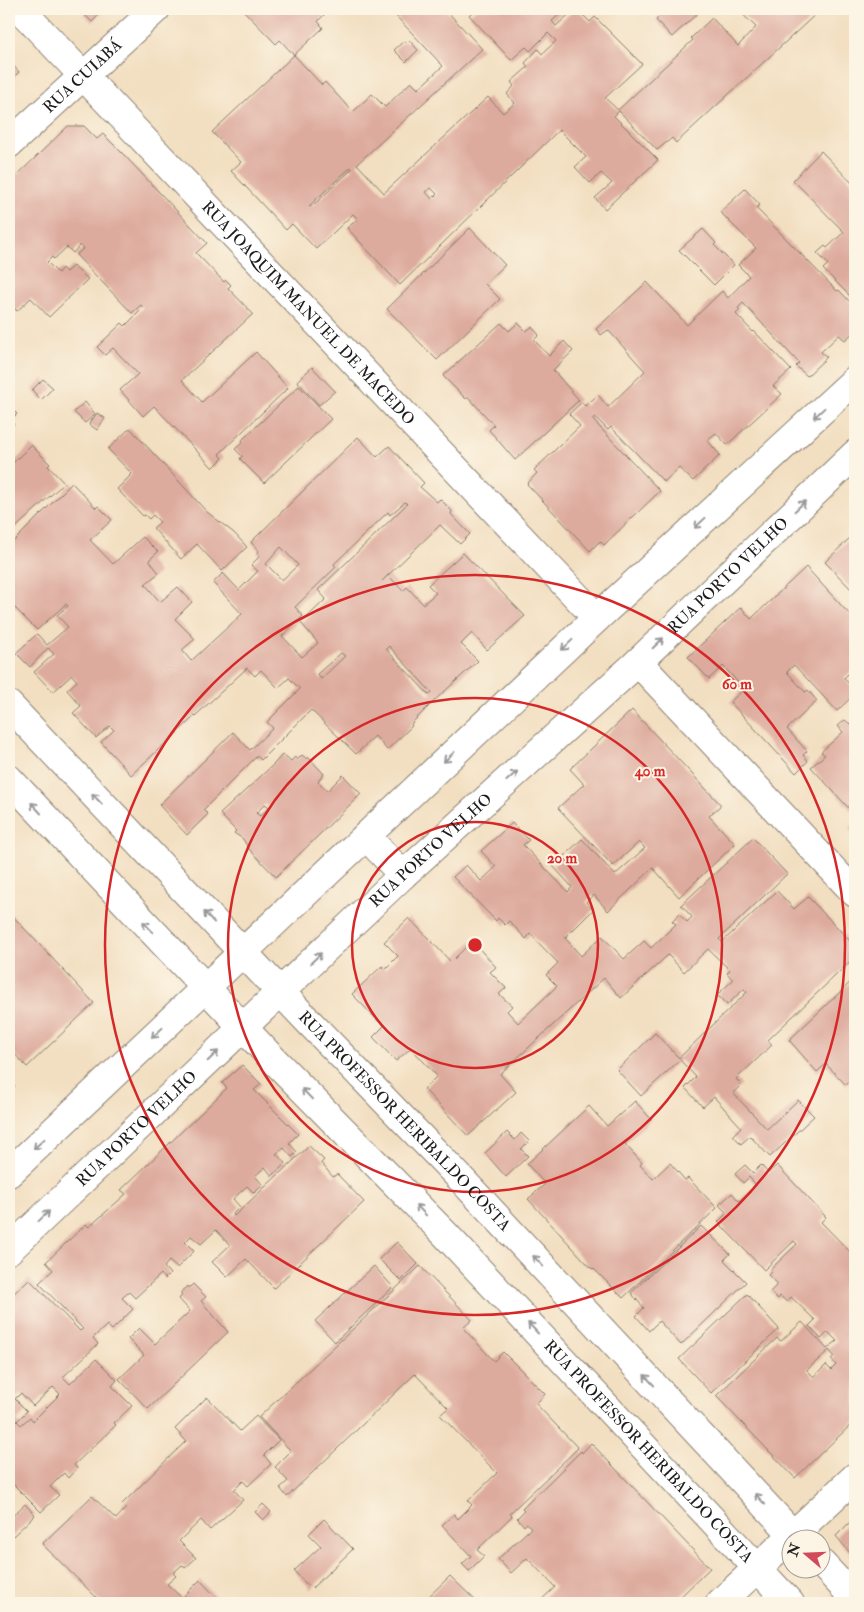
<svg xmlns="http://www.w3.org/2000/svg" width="864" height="1612" font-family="'IM FELL Double Pica',serif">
<rect width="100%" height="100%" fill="#fcf5e5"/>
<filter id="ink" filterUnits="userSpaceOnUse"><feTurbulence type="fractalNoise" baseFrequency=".02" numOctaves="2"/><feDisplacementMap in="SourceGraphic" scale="10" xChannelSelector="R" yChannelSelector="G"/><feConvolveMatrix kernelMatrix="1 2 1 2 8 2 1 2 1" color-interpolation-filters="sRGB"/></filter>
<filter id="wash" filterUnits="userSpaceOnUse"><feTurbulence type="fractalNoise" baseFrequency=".0096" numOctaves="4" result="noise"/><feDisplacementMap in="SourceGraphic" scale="20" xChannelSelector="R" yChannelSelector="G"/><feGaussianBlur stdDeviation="1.12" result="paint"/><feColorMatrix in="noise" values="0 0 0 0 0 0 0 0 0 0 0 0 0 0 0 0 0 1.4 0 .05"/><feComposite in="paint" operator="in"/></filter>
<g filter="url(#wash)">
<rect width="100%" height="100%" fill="#f2dec0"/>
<g id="blocks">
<path fill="#ddab9e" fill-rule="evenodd" d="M88,9h7l5,5 -8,8 -9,-9z
M242,9h79l4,5 -7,7 5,7 -29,27 -14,-15 -4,4z
M402,9h43l37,40 -125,115 27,29 104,-96 15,16 12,-10 -8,-9 7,-8 -3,-4 17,-15 -3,-4 13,-14 4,5 14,-13 -8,-8 -18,18 -4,-4 -15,13 -42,-45 7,-6h90l-14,12 4,5 19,-17h2l13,13 5,-5 47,47 -37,34 13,12 75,-70 -2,-2 21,-20 26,28 18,-19 -19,-18h77l4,3 -142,131 -4,-5 -15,12 -38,-39 -5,5 44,44 -53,49 -10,-11 17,-15 -11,-10 -11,10 -15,-16 11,-10 -27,-27 -159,155 -53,-57 11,-9 -5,-5 -37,35 -24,-25 -6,6 -55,-59 10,-9 -29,-30 82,-77 28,30 3,-3 28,30 19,-18 13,13 26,-25 7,7 25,-23 -48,-51zM351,167l1,2 -34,32 -8,6 -1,-1zM431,188l6,6 -5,5 -6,-7z
M667,9h35l-30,28 -16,-17z
M409,40l9,10 -12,12 -12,-12 10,-9 2,2z
M9,61l10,11 -10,10z
M68,126h16l13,13 6,-5 23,23 81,86 -11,10 28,29 2,-2 5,5 -3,3 25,26 -71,66 20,22 54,-50 32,36 -69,66 4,4 -10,10 -59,-62 -11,10 -23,-26 18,-16 -25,-26 -8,7 -8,-8 25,-24 3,3 18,-18 -2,-3 -9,8 -56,-58 8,-7 -4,-3 -7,8 -6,-6 -13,12 -2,-2 -5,5 11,11 4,-5 4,4 7,-6 15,13 -39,38 -18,-19 -14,13 -8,-8v-120z
M821,151l34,35v145l-10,9 -6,-5 -18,17 6,5 -20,19 -11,-10 3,-3 -56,-60 -5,5 2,2 -4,4 17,18 1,-1 37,39 -18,16 9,8 -55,51 -11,-12 -9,7 13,15 -27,26 -14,-13 -15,14 -53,-55 -3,3 -13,-13 -3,2 68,72 -56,54 -4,-4 -10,10 -63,-67 10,-11 -3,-3 46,-44 -11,-12 13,-12 3,4 13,-11 10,12 37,-36 -37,-41 -7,5 -5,-6 51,-47 40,43 35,-34 6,7 21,-22 -11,-11 18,-17 -36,-36 25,-23 15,16 -4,3 81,83 2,-1 13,14 3,-3 -32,-32 5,-5 -11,-11 8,-7 2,2 17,-16 -51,-52z
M470,228l35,37 -20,19 15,15 -63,61 -50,-51z
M703,229l13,14 -2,2 20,20 -20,20 -35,-35z
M501,323l8,8 9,-8 8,8 6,-4 7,8 -5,5 15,16 15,-15 9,10 -20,19 26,30 -64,60 -26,-30 5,-5 -26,-28 -2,2 -23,-23z
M312,367l23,24 -16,14 -22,-24z
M43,379l10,9 -12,12 -9,-10z
M299,386l32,33 -67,64 -24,-24 2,-3 -7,-7 8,-7 -1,-2z
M85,402l10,12 -10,9 -11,-11z
M9,406l8,8 -7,7 4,3 -5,6z
M97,413l8,5 -8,12 -8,-6z
M130,428l77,84 27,21 13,14 -25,24 -25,-27 -16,15 -28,-31 7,-6 -7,-7 -4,4 -4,-4 -2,1 -26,-27 15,-15 -24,-25z
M358,437l19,20 12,-11 35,37 -4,4 17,15 3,-3 12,12 -1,3 19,20 -10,10 -20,-19 -58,56 6,-6 15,16 4,-4 16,17 13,-11 -8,-8 35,-32 62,63 -38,34 -15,-17 -11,11 17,17 -43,39 -24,24 1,2 -25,24 -12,-14 -19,18 -45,-44 -50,50 -4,-4 -54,54 5,4 -21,21 -28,-30 74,-73 17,18 23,-22 -6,-6 33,-33 -11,-11 -11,10 -17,-18 -6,6 -8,-8 -116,107 -30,-33 13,-12 -4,-4 -14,12 -23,-25 8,-7 -14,-16 10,-9 -5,-6 -19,17 -19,-20 20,-18 -6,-6 -18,19 -14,-14 21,-19 10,11 21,-18 -11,-12 11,-9 -2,-2 -29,26 -23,-23 -5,4v-65l63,-63 24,25 2,-2 14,14 -22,20 23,24 30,-27 15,15 -9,8 10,13 -14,11 15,18 18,-15 14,15 -17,17 20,20 -13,11 9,11 51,-47 -29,-31 10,-10 16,17 19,-19 -7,-6 9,-9 -3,-4 2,-1 -8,-9zM405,502l2,2 -89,86 8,9 -25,24 17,20 -16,14 -20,-21 21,-20 -8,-9 41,-40 -2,-3 54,-52 2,3zM281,547l17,18 -16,15 -16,-16zM389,646l43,47 -3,2 -43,-46zM341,653l4,3 -24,23 -4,-5z
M31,445l19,19 -2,2 16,17 -55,51v-67z
M851,537l4,4v59l-4,-4 4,-3 -30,-31z
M806,567l45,49 4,-4v55l-11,11 11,12v4l-18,17 -43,-46 -7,7 18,20 3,-2 9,11 -30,28 20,22 -4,4 5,6 -12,12 -66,-71 14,-13 -21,-23 -14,13 -21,-22 53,-50 10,12z
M632,710l89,95 -12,11 26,28 -56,53 -26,-29 -45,43 -14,-16 -8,7 7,8 -28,28 16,18 21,-20 22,23 20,-18 7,7 25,-24 -4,-3 7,-7 8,8 5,-5 -11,-12 72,-67 34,36 -68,65 3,3 55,-51 17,18 14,-12 47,49v11l-87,83 4,5 -36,34 5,6 -8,8 34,36 31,-29 16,16 -44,41 -20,-21 -9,8 -8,-9 8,-8 -27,-30 -11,10 -18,-19 11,-11 -16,-17 -39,36 -24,-26 38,-37 24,25 68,-66 -3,-3 -17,16 -10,-10 16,-15 -6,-7 3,-3 -22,-21 -24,23 -16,-17 -47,43 -17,-20 -104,96 16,18 -48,44 -44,-47 13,-13 -26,-28 -15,13 -23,-24 12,-12 -4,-4 -2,1 -27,-28 30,-28 3,3 13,-13 -14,-14 25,-24 42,44 21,-21 24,26 -6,5 16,16 -7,6 13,12 -5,5 11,12 39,-37 -11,-11 12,-12 -28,-29 -4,5 -17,-18 -4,4 -7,-7 -2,3 -43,-44 13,-12 15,16 15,-14 -15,-16 31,-28 17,17 -6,5 45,47 4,-5 -19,-21 29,-27 33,36 30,-27 -6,-6 -26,24 -55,-58 26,-24 -14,-15z
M855,719v96l-44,-48 14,-12 -4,-3 22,-20 -5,-6 7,-6 5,4z
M283,754l8,7 4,-4 2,3 5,-5 5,4 1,-2 16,17 -6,7 9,10 16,-16 18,19 -85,83 -27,-28 -6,-10 -9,-6 2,-2 -16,-17 54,-50zM265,804l4,3 -9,9 -4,-3z
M855,823v13l-6,-7z
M9,912l85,91 -67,64 -18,-19z
M855,978v107l-4,-5 -5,5 -20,-21 -9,8 -28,-32z
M242,1065l19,19 -7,6 44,44 -9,9 8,9 -5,5 -8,-9 -8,6 10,9 -14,13 -7,-9 -10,9 8,9 -9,8 -7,-7 -14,13 7,8 -7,7 1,2 75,-70 15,14 -3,3 12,14 4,-3 27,28 -90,86 -28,-29 -19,18 -15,-15 18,-17 -14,-15 -15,14 -10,-8 -6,6 9,9 -17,17 -8,-7 -5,6 6,7 -5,5 -4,-5 -26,24 -6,-6 -7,6 11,11 -21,21 -5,-5 -14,13 5,6 -35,33 7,7 26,-25 21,21 -5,6 20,20 -18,17 2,2 -42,40 3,3 -9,10 -4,-5 -14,14 9,8 -18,17 -32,-32v-182l20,-19 51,52 3,-2 -44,-46 14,-13 -7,-8 40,-38 3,3 37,-33 -5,-4 106,-102 -5,-5zM53,1387l7,7 -27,27 -3,-4 -9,8 -4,-4 10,-10 -12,-12 6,-6 12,13z
M9,1080l6,6 -6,6z
M635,1101l16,18 -26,25 17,19 -2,2 13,14 17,-16 15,17 3,-2 29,30 -94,90 -30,-30 -1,1 -64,-70 17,-15 -18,-20 62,-58 18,20z
M507,1132l8,8 6,-7 8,8 -8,8 7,7 -22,21 -21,-24z
M745,1165l8,8 8,-8 7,8 9,-8 49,52 -5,5 34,35v164l-60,57 -79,-82 61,-58 4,3 21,-19 25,27 10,-8 -9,-9 -7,7 -12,-13 6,-6 -24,-23 -4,5 -7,-6 -2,3 -8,-7 8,-8 -10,-9 3,-3 -1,-2 27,-26 -3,-3 -30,29 -46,-48 9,-9 -8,-8 13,-12 7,8 17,-16 -7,-8 -6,6 -8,-9zM829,1350l5,6 -3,3 5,6 -5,5 -5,-5 -12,12 -7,-7z
M701,1226l29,28 -6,6 22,22 -65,63 -22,-24 -10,10 -13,-15 8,-8 -13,-15z
M397,1242l21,22 -17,17 -22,-22z
M374,1266l19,21 -58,55 -20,-21z
M420,1266l52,54 -9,8 31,33 9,-9 42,42 -9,10 42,44 -68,65 2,3 -35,34 7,6 -15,15 -7,-7 9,-8 -29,-31 12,-11 4,5 14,-14 -4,-4 29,-28 -57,-58 8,-7 -33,-34 -128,123 -7,-9 8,-7 -13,-14 16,-16 -32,-34z
M193,1284l13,13 -5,4 27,31 -80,77 -29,-30 25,-24 -16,-16 11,-11 16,16 35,-33 -11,-12 3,-4 -2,-2 8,-7 1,2z
M747,1294l32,35 -68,64 -32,-34z
M207,1397l33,34 16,-15 23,24 -15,15 7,9 -23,22 -5,-5 -9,9 9,10 -33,30 -9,-10 -22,21 17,17 -11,10 -3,-3 -9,8 3,3 -9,8 15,14 18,-18 17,18 -3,3 2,2h-114l-60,-59 50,-48 24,23 10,-11 -4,-4 64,-63 -11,-12z
M591,1443l119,125 -36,35h-136l17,-16 -28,-29 -16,15 -13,-14 33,-31 -4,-5 -3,3 -7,-8 7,-7 -2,-2 59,-58 1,2z
M25,1504l10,11 -22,21 -4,-4v-13z
M263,1504l8,8 -8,8 -8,-8z
M855,1517v42l-19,-23z
M324,1519l29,30 -42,40 -17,-18 27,-25 -12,-12z
M450,1576l28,27h-56z"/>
</g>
</g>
<g filter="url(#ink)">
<use href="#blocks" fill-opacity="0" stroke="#877d6e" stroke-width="1"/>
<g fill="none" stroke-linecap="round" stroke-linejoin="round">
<defs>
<g id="minor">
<path id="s1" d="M20,9l577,609"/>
<path id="s2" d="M9,144l147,-135"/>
<path d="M638,662l217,231"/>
<path d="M720,1603l135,-126"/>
</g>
<g id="major">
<path id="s3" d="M9,705l299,316 155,160 335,359"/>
<path id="s4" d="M9,779l261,277 175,178 345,369"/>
<path d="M366,836l37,39"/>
<path d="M9,1173l588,-555 258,-238"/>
<path id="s5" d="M9,1250l394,-375 235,-213 217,-208"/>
<path d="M822,1564l33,35"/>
</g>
</defs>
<use href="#minor" stroke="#877d6e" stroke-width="30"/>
<use href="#major" stroke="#877d6e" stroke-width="30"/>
<use href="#minor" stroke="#fff" stroke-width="28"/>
<use href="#major" stroke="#fff" stroke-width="28"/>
</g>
<defs><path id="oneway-shaft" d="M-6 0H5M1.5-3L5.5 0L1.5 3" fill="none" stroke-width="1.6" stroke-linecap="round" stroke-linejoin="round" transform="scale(1.25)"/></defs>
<g stroke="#999">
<use href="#oneway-shaft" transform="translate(819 413) rotate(137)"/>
<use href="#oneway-shaft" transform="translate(800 506) rotate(-44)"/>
<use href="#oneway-shaft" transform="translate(700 523) rotate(137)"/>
<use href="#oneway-shaft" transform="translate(658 643) rotate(-44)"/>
<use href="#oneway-shaft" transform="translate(567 645) rotate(137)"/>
<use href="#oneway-shaft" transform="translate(449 757) rotate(137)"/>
<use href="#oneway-shaft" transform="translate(512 776) rotate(-42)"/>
<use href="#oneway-shaft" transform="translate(97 799) rotate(-133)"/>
<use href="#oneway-shaft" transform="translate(36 808) rotate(-133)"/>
<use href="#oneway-shaft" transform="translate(209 917) rotate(-133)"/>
<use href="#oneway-shaft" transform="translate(148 927) rotate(-133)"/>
<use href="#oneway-shaft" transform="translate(316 958) rotate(-44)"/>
<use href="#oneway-shaft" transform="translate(157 1033) rotate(137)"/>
<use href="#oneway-shaft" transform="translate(213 1056) rotate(-44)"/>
<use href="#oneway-shaft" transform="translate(307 1094) rotate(-134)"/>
<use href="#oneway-shaft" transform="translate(39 1144) rotate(137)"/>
<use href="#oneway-shaft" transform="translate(421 1210) rotate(-134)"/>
<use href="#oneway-shaft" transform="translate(44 1216) rotate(-43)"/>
<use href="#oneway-shaft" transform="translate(538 1261) rotate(-133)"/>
<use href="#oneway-shaft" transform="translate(533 1328) rotate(-133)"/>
<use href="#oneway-shaft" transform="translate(649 1380) rotate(-133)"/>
<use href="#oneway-shaft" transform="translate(760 1499) rotate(-133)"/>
</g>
</g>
<g fill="none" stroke="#d62828" stroke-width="2.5">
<circle cx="475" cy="945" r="123"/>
<circle cx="475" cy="945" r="247"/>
<circle cx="475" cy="945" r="370"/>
</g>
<g text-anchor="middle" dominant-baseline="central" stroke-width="4" stroke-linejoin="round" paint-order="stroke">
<g font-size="16" fill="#1c1c1c" stroke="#fcf5e5">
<text stroke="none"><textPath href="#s2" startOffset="100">RUA CUIABÁ</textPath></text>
<text stroke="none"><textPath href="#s1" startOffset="419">RUA JOAQUIM MANUEL DE MACEDO</textPath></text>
<text stroke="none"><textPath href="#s5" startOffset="986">RUA PORTO VELHO</textPath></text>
<text stroke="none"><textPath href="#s5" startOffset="581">RUA PORTO VELHO</textPath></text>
<text stroke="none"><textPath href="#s3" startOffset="574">RUA PROFESSOR HERIBALDO COSTA</textPath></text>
<text stroke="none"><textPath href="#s5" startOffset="176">RUA PORTO VELHO</textPath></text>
<text stroke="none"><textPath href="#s4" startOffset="928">RUA PROFESSOR HERIBALDO COSTA</textPath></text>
</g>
</g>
<circle cx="475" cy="945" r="8" fill="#d62828" stroke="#fcf5e5" stroke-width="2.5"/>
<g font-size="15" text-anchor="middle" font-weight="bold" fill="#d62828" stroke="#fcf5e5" stroke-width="4" stroke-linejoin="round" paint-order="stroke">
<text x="737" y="689">60 m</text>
<text x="650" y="776">40 m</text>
<text x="562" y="863">20 m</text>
</g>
<rect width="864" height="1612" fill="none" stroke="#fcf5e5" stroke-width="30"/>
<g transform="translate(806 1554) rotate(289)"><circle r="24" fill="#fcf5e5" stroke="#a29e95"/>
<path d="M0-4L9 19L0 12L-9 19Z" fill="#d1495b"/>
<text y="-8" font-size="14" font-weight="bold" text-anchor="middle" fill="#1c1c1c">N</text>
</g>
</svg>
